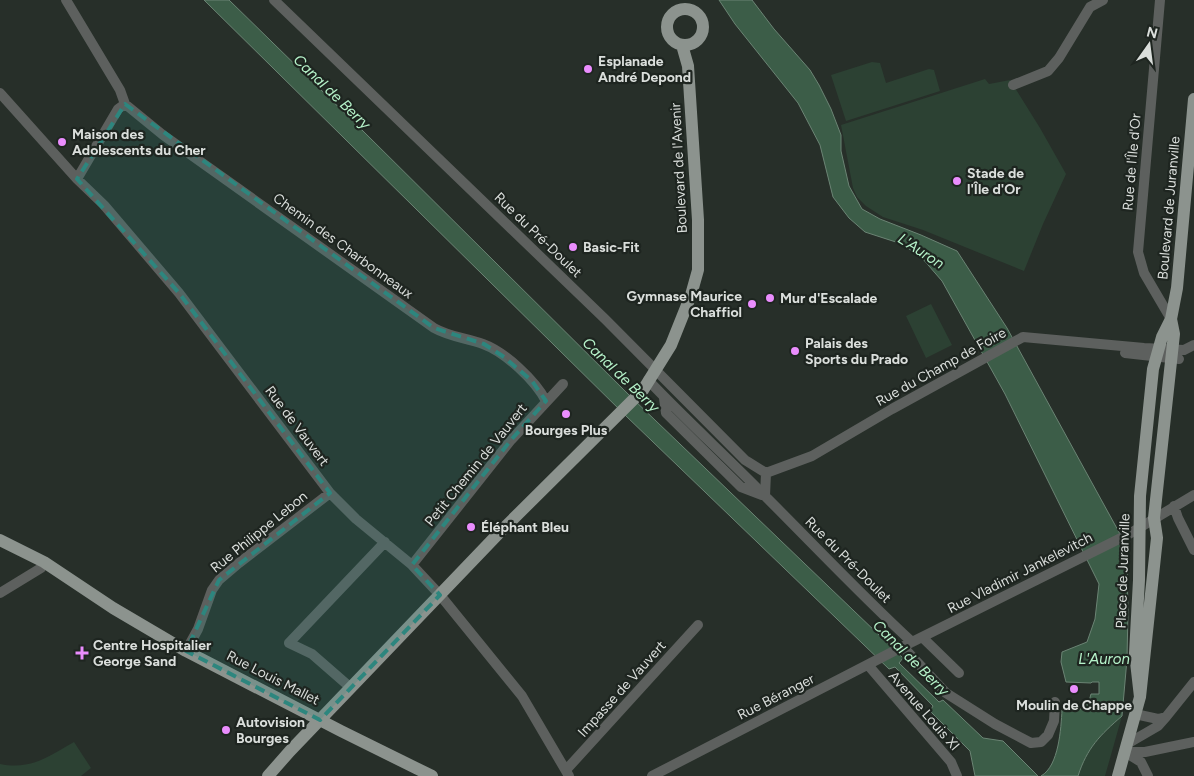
<svg xmlns="http://www.w3.org/2000/svg" width="1194" height="776" font-family="Figtree,sans-serif">
<rect width="100%" height="100%" fill="#272f29"/>
<path fill="#2c4133" d="M872,62l8,1 6,20 43,-14 5,1 6,21 -94,30 -15,-46z
M985,79l4,5 21,-4 30,48 26,46 -23,50 -19,47 -101,-41 -40,-13 -17,-11 -9,-9 -4,-9 -12,-63z
M931,304l21,41 -26,13 -20,-42z
M1122,716l-17,60h-27c9,-28 22,-41 44,-60z
M74,742l17,26 -10,8h-81v-12c31,6 48,-7 74,-22z"/>
<path fill="#3c5d48" stroke="#6b8474" d="M204,0h25l131,128 271,269 272,261 -4,5 40,39 4,-2 40,38 20,3 35,35h-63l-5,-25 -40,-40 3,-5 -38,-39 -6,2 -263,-253z
M719,0h33l22,29 36,41 9,15 12,24 10,26v16l8,35 13,23 18,10 41,16 36,16 50,77 113,206 7,32 1,45 -1,48 -5,57c-22,19 -35,32 -44,60h-37c18,-10 20,-48 21,-66l19,-1 3,-5 4,1 3,-11h8v-12h-7l-1,1 -25,-1 -5,-20 1,-10 25,-10 8,-23 4,-35 -94,-190 -63,-113 -20,-23 -20,-14 -37,-12 -16,-14 -16,-21 -13,-52 -22,-42 -63,-79z"/>
<g fill="none" stroke-linecap="round" stroke-linejoin="round">
<path stroke="#5d605e" stroke-width="10" d="M66,0l54,90 5,14
M274,0l331,319 140,141 21,13
M1160,0l-22,252 6,21 27,46
M1013,85l35,-14 11,-13 31,-51 13,-7
M0,93l77,86 27,26 75,88 151,200 26,26 56,46 28,30 82,101 47,80
M77,179l41,-70 7,-5 38,31 271,193c16,9 32,10 49,16 22,8 52,36 63,57
M1125,353l54,6
M648,380c39,41 80,78 119,118 48,48 95,98 145,144
M664,398l2,15 75,74 21,8
M766,473l46,-17 80,-47 131,-72 121,11 40,2 10,-5
M765,496l1,-23
M1174,506l4,12 16,32
M412,565l99,-125 52,-56
M0,593l41,-25 3,-6
M922,637l37,36
M903,647l43,46 49,31 36,19 10,-1 7,-7 6,-14 1,-19
M186,651l12,-22 14,-39 7,-10 20,-17 91,-70
M868,665l83,97 6,14
M351,688l-39,-34 -23,-11 96,-101
M1135,714l23,5 8,-2 28,-35
M1127,744l31,-18 8,-9
M1124,752h21l49,-10
M1125,752l16,10 7,14
M566,770l132,-145
M652,776l246,-127 231,-115 65,-39"/>
<path stroke="#8c938e" stroke-width="12" d="M667 27a18 18 0 1 1 36 0a18 18 0 1 1-36 0Z
M0,540l44,22 69,46 73,43 155,80 91,45
M1140,697l-5,-44 4,-73 1,-84 13,-127 9,-32 9,-18 6,-31 17,-189
M268,776l22,-25 208,-217 145,-144 28,-45 20,-50 7,-25v-50l-10,-154 -6,-21
M1118,776l22,-79 17,-159 -3,-20 20,-184 -3,-15"/>
</g>
<path fill="#2d867e" fill-opacity="0.2" stroke="#2d867e" stroke-width="4" stroke-dasharray="10 6" stroke-linejoin="round" d="M125,104l309,224 50,16 20,13 28,24 14,20 -35,39 -99,125 28,30 -120,125 -134,-69 33,-71 111,-87 -151,-200 -102,-114z"/>
<g fill="#ea8dfd" stroke="#1e2520" stroke-width="2">
<circle cx="588" cy="69" r="5"/>
<circle cx="62" cy="142" r="5"/>
<circle cx="957" cy="181" r="5"/>
<circle cx="573" cy="247" r="5"/>
<circle cx="770" cy="298" r="5"/>
<circle cx="752" cy="304" r="5"/>
<circle cx="795" cy="351" r="5"/>
<circle cx="566" cy="414" r="5"/>
<circle cx="471" cy="527" r="5"/>
<path d="M79.5 645.5h5v5h5v5h-5v5h-5v-5h-5v-5h5z"/>
<circle cx="1074" cy="689" r="5"/>
<circle cx="226" cy="730" r="5"/>
</g>
<g text-anchor="middle" dominant-baseline="central" stroke-width="4.5" stroke-linejoin="round" paint-order="stroke">
<g font-size="14" font-weight="bold" fill="#dadedb" stroke="#1e2520" text-anchor="start">
<text x="598" y="61">Esplanade<tspan x="598" dy="16">André Depond</tspan></text>
<text x="72" y="134">Maison des<tspan x="72" dy="16">Adolescents du Cher</tspan></text>
<text x="967" y="173">Stade de<tspan x="967" dy="16">l'Île d'Or</tspan></text>
<text x="583" y="247">Basic-Fit</text>
<text x="742" y="296" text-anchor="end">Gymnase Maurice<tspan x="742" dy="16">Chaffiol</tspan></text>
<text x="780" y="298">Mur d'Escalade</text>
<text x="805" y="343">Palais des<tspan x="805" dy="16">Sports du Prado</tspan></text>
<text x="566" y="430" text-anchor="middle">Bourges Plus</text>
<text x="481" y="527">Éléphant Bleu</text>
<text x="93" y="645">Centre Hospitalier<tspan x="93" dy="16">George Sand</tspan></text>
<text x="1074" y="705" text-anchor="middle">Moulin de Chappe</text>
<text x="236" y="722">Autovision<tspan x="236" dy="16">Bourges</tspan></text>
</g>
<g font-size="14" fill="#dadedb" stroke="#1e2520">
<text transform="translate(1132 162) rotate(-85)">Rue de l'Île d'Or</text>
<text transform="translate(679 168) rotate(-93)">Boulevard de l'Avenir</text>
<text transform="translate(1169 208) rotate(-85)">Boulevard de Juranville</text>
<text transform="translate(538 235) rotate(44)">Rue du Pré-Doulet</text>
<text transform="translate(343 246) rotate(36)">Chemin des Charbonneaux</text>
<text transform="translate(941 367) rotate(-29)">Rue du Champ de Foire</text>
<text transform="translate(297 426) rotate(53)">Rue de Vauvert</text>
<text transform="translate(476 465) rotate(-51)">Petit Chemin de Vauvert</text>
<text transform="translate(259 532) rotate(-39)">Rue Philippe Lebon</text>
<text transform="translate(848 560) rotate(45)">Rue du Pré-Doulet</text>
<text transform="translate(1123 571) rotate(-88)">Place de Juranville</text>
<text transform="translate(1020 573) rotate(-27)">Rue Vladimir Jankelevitch</text>
<text transform="translate(273 678) rotate(27)">Rue Louis Mallet</text>
<text transform="translate(622 689) rotate(-48)">Impasse de Vauvert</text>
<text transform="translate(776 697) rotate(-27)">Rue Béranger</text>
<text transform="translate(924 711) rotate(49)">Avenue Louis XI</text>
</g>
<g font-size="15" font-style="italic" fill="#b6f3ca" stroke="#1e2520">
<text transform="translate(332 92) rotate(44)">Canal de Berry</text>
<text transform="translate(921 251) rotate(33)">L'Auron</text>
<text transform="translate(621 375) rotate(44)">Canal de Berry</text>
<text transform="translate(911 658) rotate(45)">Canal de Berry</text>
<text x="1104" y="659">L'Auron</text>
</g>
</g>
<g transform="translate(1149 45) rotate(14)" stroke="#1e2520" stroke-width="4" paint-order="stroke">
<path d="M0-4L9 19L0 12L-9 19Z" fill="#dadedb"/>
<text y="-8" font-size="14" font-weight="bold" text-anchor="middle" fill="#dadedb">N</text>
</g>
</svg>
